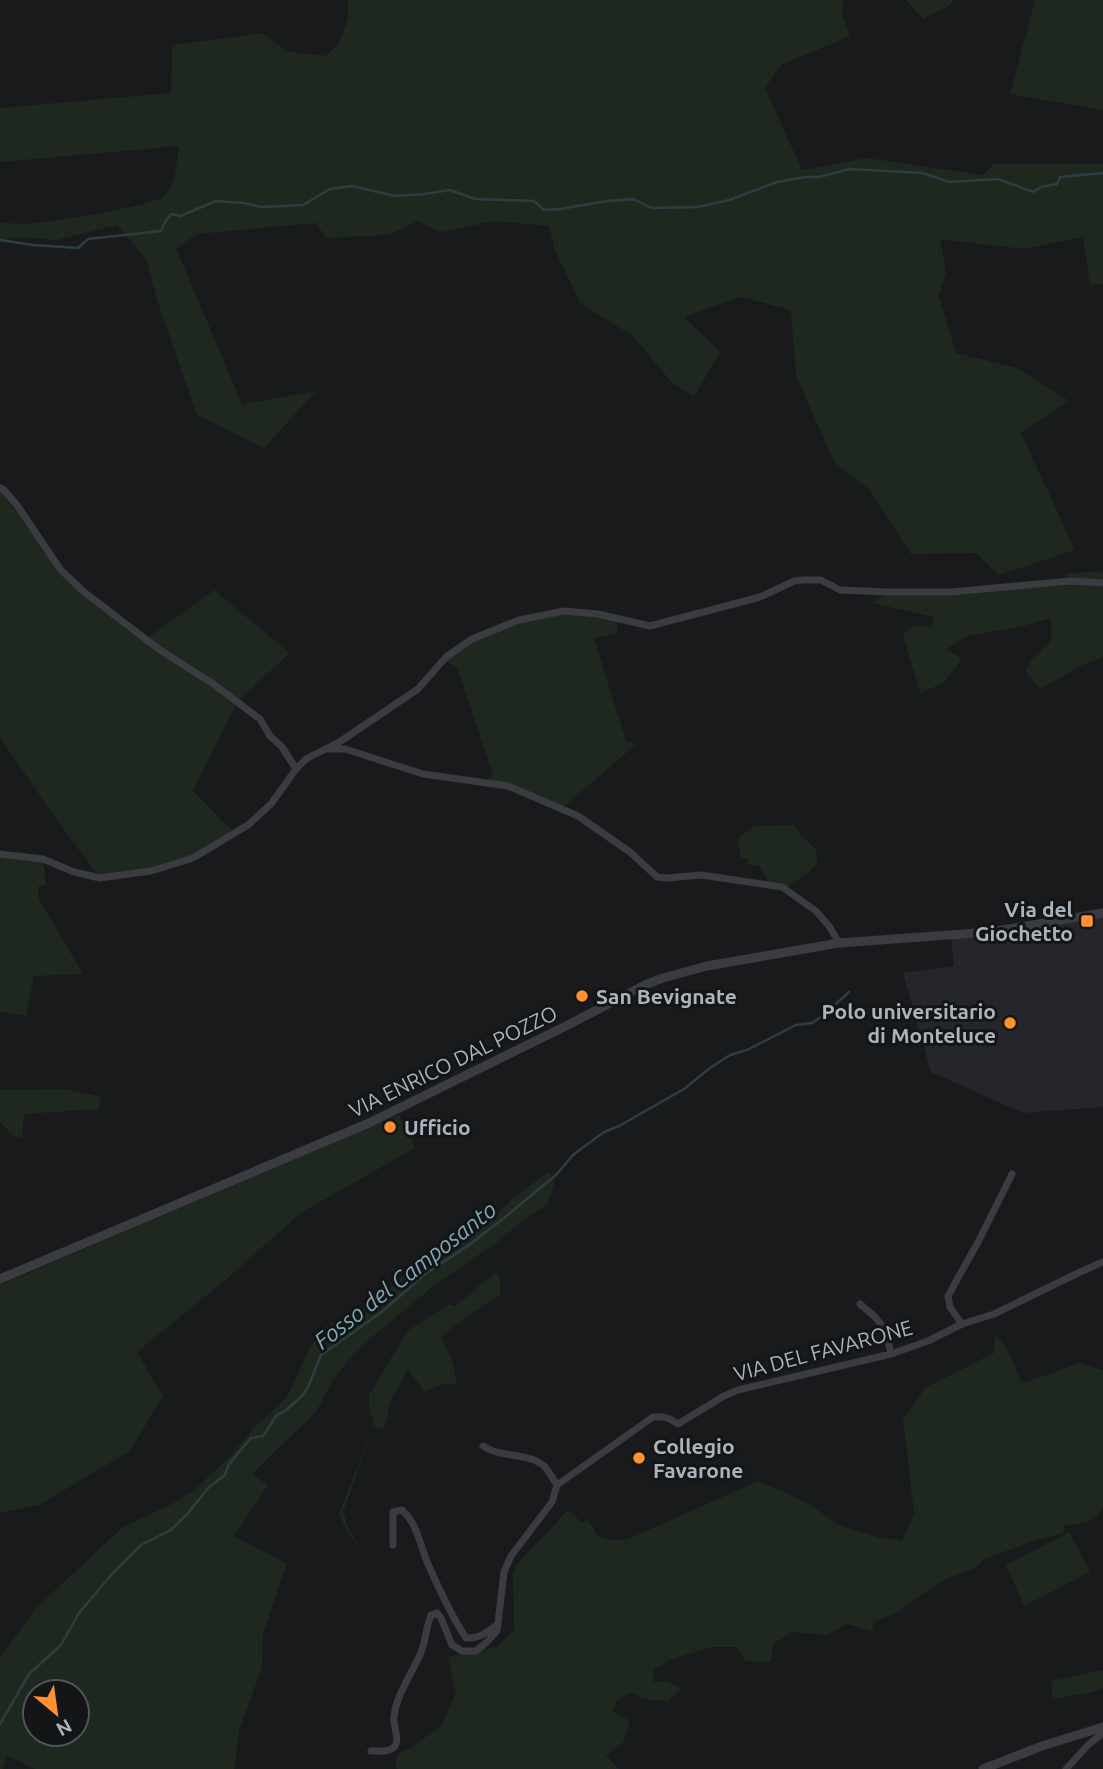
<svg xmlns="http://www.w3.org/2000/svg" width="1103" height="1769" font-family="Ubuntu,sans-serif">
<rect width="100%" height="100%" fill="#191a1c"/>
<path fill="#252629" d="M1103,916v191l-80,6 -92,-41 -28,-99 51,-7 -3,-31z"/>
<path fill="#1f281f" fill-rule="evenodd" d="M348,0h496l-2,14 8,22 -69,29 -16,23 37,82 65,-12 116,17 11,-11h109v120l-13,1 -7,-48 -58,12 -85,-10 6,33 -7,24 17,57 61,15 52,33 -48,32 54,117 -77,25 -22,-22 -65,1 -42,-65 -34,-26 -39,-87 -5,-66 -50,-13 -57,20 36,35 -26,45 -22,-14 -39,-47 -53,-33 -25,-53 -6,-24 -55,-5 -53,11 -23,-11 -30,14 -62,3 -10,-15 -118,11 -22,14 66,156 74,-13 -52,57 -67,-33 -40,-115 -11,-41 -29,-34 -60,15 -42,-3 -15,3v-17c9,0 18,1 27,1 18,-1 127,-18 137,-28 13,-12 12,-32 15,-50l-179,16v-54l171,-15 1,-48 91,-12 25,19 37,4 14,-12 9,-26z
M906,0h47l-3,5 -27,14z
M1035,0h68v110l-93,-16z
M0,488l60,81 86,70 68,-49 76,63 -53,49 -44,89 41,42 -41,25 -29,9 -64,11 -41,-55 -59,-85z
M1101,572l2,2v83l-21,8 -40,23 -5,-2 -12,-16 8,-12 18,-17v-23l-31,9 -52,9 -22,13 16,10 -18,24 -24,10 -17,-59 11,-8 18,1 2,-10 -62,-14 16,-11h32l142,-10 6,-9z
M564,611l53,7 1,15 -24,5 32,103 10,3 -71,62 -61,-20 -20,-4 9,-7 -36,-108 -14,-7 29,-21 47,-19z
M794,825l8,12 13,11 3,15 -9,9 -24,17 -19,-6 1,-4 -8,-13 -12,-2 1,-5 -7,-1 -4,-19 17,-13z
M0,854l43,5 3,25 -8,3 1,12 44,75 -49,2 -8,40 -26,-4z
M66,1089l35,8 -2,12 -75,5 -2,24 -8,-1 -14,-15v-32z
M399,1115l16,33 -113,64 -79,70 -86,70 26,44 -33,55 -91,54 -39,8v-228z
M549,1172l5,11 -7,22 -15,9 -39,31 -57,39 -64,53 -25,25 -14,18 -17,32 -64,62 16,11 -34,51 53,27 -24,71 -1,33 -23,64 -5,38h-199l-28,-14 -4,14h-3v-111l36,-50 87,-81 49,-23 22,-14 35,-32 24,-29 34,-32 23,-49 13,-19 24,-15 24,-9 34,-31 26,-7 46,-35 35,-33zM35,1692h42v42h-42z
M496,1272l4,8v14l-50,35 -9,9c9,16 14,28 15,46h-12l-20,8 -16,-23 -19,35 -2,16 -4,9 -9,-3 -31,86 6,18 11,18 -14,-18 -7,-17 35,-87 -5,-20v-11l17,-29 23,-36 40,-26 6,2z
M995,1334l12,15 15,34 28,-9 29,-11 24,7v137c-9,17 -21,17 -39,18l-1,8 -24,6 -55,20 -10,10 -23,8 -15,8 -41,29 -21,7 -2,10 -25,-7 -20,11 -35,-3 -19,12 -2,18 -25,-1 -10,-14h-24l-40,12 -19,11 1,12 14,-1 13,8 -13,12 -25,-2 -13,-7 -13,9 -5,10 18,10 -7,22 -17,13 13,13h-222l-2,-7 4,-9 10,-4 32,-23 15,-33 -8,-37 19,-2 30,-7 17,-17 -1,-57 4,-9 51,-54 13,12 6,-1 7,7 3,8 11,4h18l132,-59 48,21 33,23 41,13 22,2 12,-26 -11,-94 22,-32 69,-35z
M1069,1532l21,40 -66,34 -18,-41z
M1103,1670v18l-11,4 -39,7 -2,-18z"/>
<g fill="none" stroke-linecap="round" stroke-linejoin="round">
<path stroke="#2e3d42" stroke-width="2.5" d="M0,240l33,5 45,3 10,-9 73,-8 4,-9 6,-8 9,2 36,-15 28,2 17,4 42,-2 27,-16 22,-3 43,10 29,-2 26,-4 25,9 59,2 10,9 16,-1 47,-8 27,-2 17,9 47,-1 31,-7 48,-18 29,-5h13l31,-8 73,4 26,9 49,-3 35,13 8,-5 16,-3 3,-7 43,-4
M0,1724l29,-50 32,-29 18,-32 34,-40 28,-28 30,-15 17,-17 21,-26 16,-12 4,-11 22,-26 12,-2 14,-21 8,-4 17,-15 6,-9 13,-32 62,-44 42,-37 44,-29 35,-27 52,-43 17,-20 31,-23 15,-6 65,-37 26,-21 20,-13 17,-5 49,-25 16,-2 13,-9 24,-22"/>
<path stroke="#3a3c41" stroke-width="7" d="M0,488l4,2 13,15 43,64 24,23 76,58 52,33 48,36 10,17 12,11 14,22 10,-10 35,-18 77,-52 28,-32 26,-18 47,-19 45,-9 34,3 52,12 110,-29 34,-16 9,-1h18l19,10 48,2h63l119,-11 33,2
M327,749h18l78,25 85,12 70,30 52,36 27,25 10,1 34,-3 81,12 34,24 13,15 10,17
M0,854l43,5 31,13 26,6 51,-7 23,-7 19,-6 55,-33 23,-21 25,-35
M860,1304l13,11 13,15 5,24
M962,1324l-12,-17 -2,-11 30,-54 34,-68
M483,1446c17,12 44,6 61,20 5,5 9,13 13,19
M393,1545v-33l9,-2c17,16 17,34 26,54 11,25 23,51 38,74 14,1 21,-6 32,-14
M371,1751c7,0 22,2 25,-7 3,-7 -3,-18 -2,-27 2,-23 19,-44 27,-65 5,-12 5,-25 10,-37l6,-2 4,5 11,27 10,6h14l11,-9 10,-11 7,-59 7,-16 41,-54 5,-17 96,-68c11,-1 17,1 25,7l46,-28 14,-6 153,-36 37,-13 34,-17 32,-10 84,-41 25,-11
M1066,1769l23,-25 14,-11"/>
<path stroke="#3a3c41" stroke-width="9" d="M0,1279l369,-156 195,-96 83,-43 16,-6 44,-12 132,-23 151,-11 113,-19
M983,1769l59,-23 61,-19"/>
</g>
<g fill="#ff912e" stroke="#141517" stroke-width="2.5">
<rect x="1080" y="914" width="14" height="14" rx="3.5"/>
<circle cx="582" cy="996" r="7"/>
<circle cx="1010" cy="1023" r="7"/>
<circle cx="390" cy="1127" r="7"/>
<circle cx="639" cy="1458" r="7"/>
</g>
<g text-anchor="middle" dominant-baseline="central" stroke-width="6" stroke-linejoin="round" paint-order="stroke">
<g font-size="21" font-weight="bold" fill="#abb4bd" stroke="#141517" text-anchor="start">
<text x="1073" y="909" text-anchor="end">Via del<tspan x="1073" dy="24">Giochetto</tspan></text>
<text x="596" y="996">San Bevignate</text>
<text x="996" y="1011" text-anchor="end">Polo universitario<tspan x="996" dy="24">di Monteluce</tspan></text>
<text x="404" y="1127">Ufficio</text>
<text x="653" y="1446">Collegio<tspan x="653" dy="24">Favarone</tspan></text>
</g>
<g font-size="21" fill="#abb4bd" stroke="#141517">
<text transform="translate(453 1061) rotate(-26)">VIA ENRICO DAL POZZO</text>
<text transform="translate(823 1350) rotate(-15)">VIA DEL FAVARONE</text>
</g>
<g font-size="23" font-style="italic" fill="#7faaba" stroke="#141517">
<text transform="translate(405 1275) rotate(-38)">Fosso del Camposanto</text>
</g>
</g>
<g transform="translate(56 1713) rotate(151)"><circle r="33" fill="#141517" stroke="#505559" stroke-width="2"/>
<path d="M0-5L12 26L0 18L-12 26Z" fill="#ff912e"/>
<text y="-10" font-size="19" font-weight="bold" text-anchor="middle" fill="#abb4bd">N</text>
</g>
</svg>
